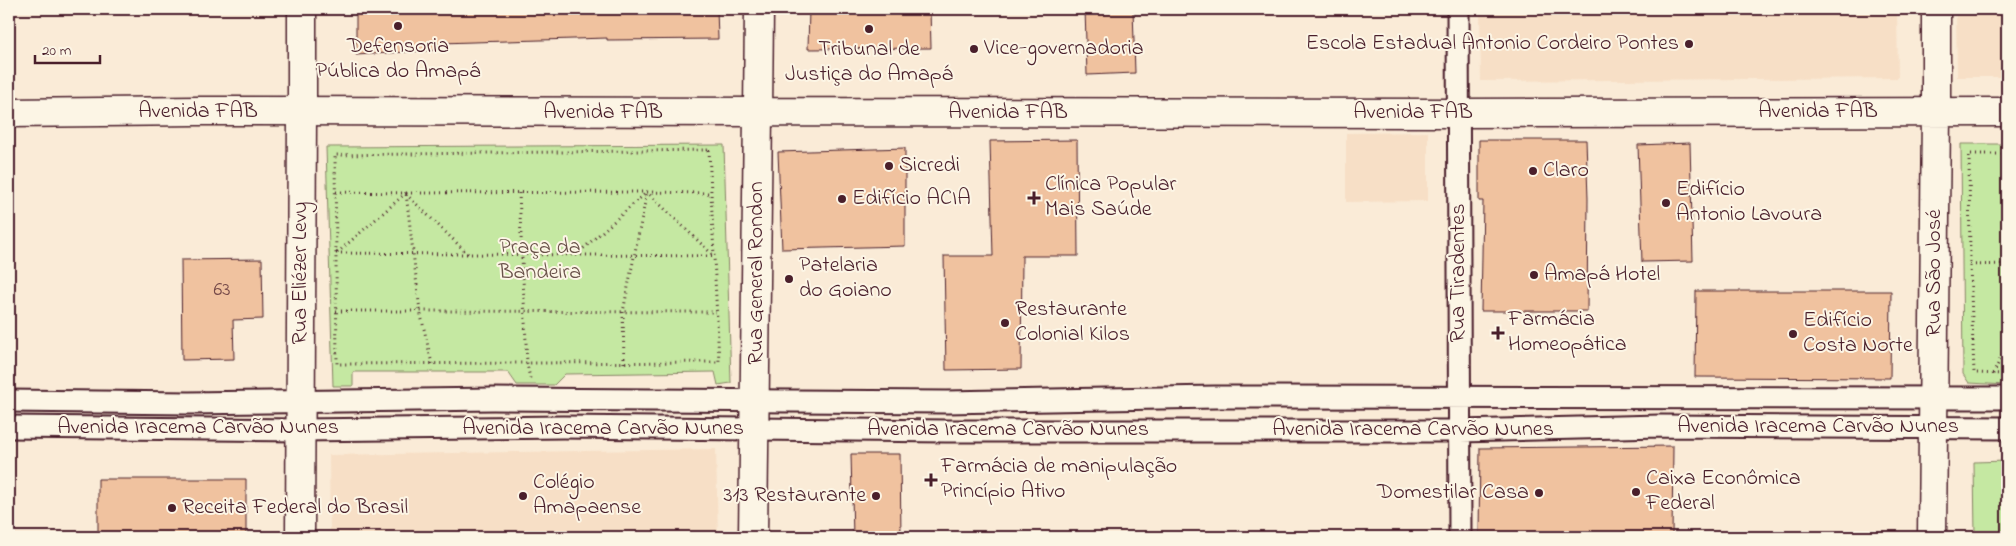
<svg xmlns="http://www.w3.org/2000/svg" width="2016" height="546" font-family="'Indie Flower',sans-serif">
<rect width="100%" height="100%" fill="#faebd7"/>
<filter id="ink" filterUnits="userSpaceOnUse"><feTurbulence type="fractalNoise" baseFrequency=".02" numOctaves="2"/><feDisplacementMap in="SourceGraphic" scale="10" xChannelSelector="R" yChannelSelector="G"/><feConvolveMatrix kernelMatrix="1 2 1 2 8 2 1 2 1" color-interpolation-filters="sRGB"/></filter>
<g filter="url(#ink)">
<path fill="#f7dfc6" d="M1480,9h417l1,69 -417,3z
M1956,9h51v68h-50z
M1428,132v69l-82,1v-69z
M716,449l2,88h-388l-1,-82z"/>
<path fill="#c5e8a2" stroke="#888466" d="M1961,144h46v241l-38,-2 -6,-9z
M724,145l7,238 -13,2 -3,-13 -150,2 -11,11h-37l-9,-13h-155v14h-20l-7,-239z
M2007,461v76h-32l-1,-75z"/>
<path fill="#f0c29f" stroke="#4a1f2b" d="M356,9h361l1,30 -111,1v-2l-167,5v7l-84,5z
M809,9h121l1,39 -123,1z
M1085,9h48l2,64 -48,2z
M1077,140l1,116h-56l-1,113 -75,1 -2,-114h49l-3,-115z
M1479,140h107l2,59 -1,112h-106l2,-110h-4z
M1690,143l3,118 -51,1 -4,-117z
M905,148v98l-123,3 -4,-97z
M262,259l1,60 -30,1 1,39 -52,1 -1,-100z
M1696,291h195l-1,87 -195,-1z
M1673,446l-1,91h-193l1,-89z
M851,454h49l1,83h-48z
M98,479h148v58h-148z"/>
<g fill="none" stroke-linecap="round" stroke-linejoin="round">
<defs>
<path id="minor" d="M1458,9l2,528
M9,401l180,2 304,-4 454,3 268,-5 792,1
M9,427l292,3 262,-3 383,4h514l200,-5 347,2"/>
<path id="tertiary" d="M1936,111v-102
M300,537l2,-424
M753,537l5,-424"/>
<path id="secondary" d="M9,113l187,-2 1263,2 548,-1
M302,113v-104
M758,113l1,-104
M1932,537l4,-426"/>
</defs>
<use href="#minor" stroke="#4a1f2b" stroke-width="25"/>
<use href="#tertiary" stroke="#4a1f2b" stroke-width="31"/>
<use href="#secondary" stroke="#4a1f2b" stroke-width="31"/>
<path stroke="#4a1f2b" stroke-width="3" stroke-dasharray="1 4" stroke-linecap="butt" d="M709,150l10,212 -382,2 -2,-209z
M2007,154h-38l1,111 4,108 33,1
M336,192l70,1 -69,60
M406,193l241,-1 67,64
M519,193l8,170 3,16
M406,194l62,60
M2007,224l-3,4 3,19
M336,253l378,3
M576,255l71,-63 64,1
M1970,265l37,-1
M336,311h84l-14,-118
M624,363l-1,-51 24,-120
M432,364l-12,-53 296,1
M1993,374l14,-28"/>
<use href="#minor" stroke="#fcf5e5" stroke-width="21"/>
<use href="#tertiary" stroke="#fcf5e5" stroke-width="28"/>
<use href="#secondary" stroke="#fcf5e5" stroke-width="28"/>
</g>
</g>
<g fill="#4a1f2b" stroke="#fcf5e5" stroke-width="2">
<circle cx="398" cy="26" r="5"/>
<circle cx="869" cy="29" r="5"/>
<circle cx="1689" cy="44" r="5"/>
<circle cx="974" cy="49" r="5"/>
<circle cx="889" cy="166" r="5"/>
<circle cx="1533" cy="171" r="5"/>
<path d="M1031.5 190.5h5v5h5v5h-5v5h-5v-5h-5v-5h5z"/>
<circle cx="842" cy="199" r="5"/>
<circle cx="1666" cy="203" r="5"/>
<circle cx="1534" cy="275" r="5"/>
<circle cx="789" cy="279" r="5"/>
<circle cx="1005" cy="323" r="5"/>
<path d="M1495.5 325.5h5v5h5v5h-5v5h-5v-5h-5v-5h5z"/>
<circle cx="1793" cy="334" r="5"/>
<path d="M928.5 472.5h5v5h5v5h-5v5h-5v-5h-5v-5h5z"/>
<circle cx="1636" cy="492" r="5"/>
<circle cx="1539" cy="493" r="5"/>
<circle cx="523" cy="496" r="5"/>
<circle cx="876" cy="496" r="5"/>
<circle cx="172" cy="508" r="5"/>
</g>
<g text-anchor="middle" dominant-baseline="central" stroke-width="4" stroke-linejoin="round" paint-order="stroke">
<g font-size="20" fill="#744848">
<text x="222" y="290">63</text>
</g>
<g font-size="22" fill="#4a1f2b" stroke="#fcf5e5" text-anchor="start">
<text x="1679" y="44" text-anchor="end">Escola Estadual Antonio Cordeiro Pontes</text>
<text x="398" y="47" text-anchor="middle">Defensoria<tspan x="398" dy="25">Pública do Amapá</tspan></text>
<text x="984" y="49">Vice-governadoria</text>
<text x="869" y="50" text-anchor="middle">Tribunal de<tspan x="869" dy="25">Justiça do Amapá</tspan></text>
<text x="899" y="166">Sicredi</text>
<text x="1543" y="171">Claro</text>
<text x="1045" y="185">Clínica Popular<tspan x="1045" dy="25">Mais Saúde</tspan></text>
<text x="1676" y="190">Edifício<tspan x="1676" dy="25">Antonio Lavoura</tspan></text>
<text x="852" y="199">Edifício ACIA</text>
<text x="799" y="266">Patelaria<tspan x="799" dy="25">do Goiano</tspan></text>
<text x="1544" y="275">Amapá Hotel</text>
<text x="1015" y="310">Restaurante<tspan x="1015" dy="25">Colonial Kilos</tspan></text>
<text x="1508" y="320">Farmácia<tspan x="1508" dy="25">Homeopática</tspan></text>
<text x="1803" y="321">Edifício<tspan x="1803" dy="25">Costa Norte</tspan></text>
<text x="941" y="467">Farmácia de manipulação<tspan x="941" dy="25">Princípio Ativo</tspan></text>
<text x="1646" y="479">Caixa Econômica<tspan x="1646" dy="25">Federal</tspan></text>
<text x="533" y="483">Colégio<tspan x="533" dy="25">Amapaense</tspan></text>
<text x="1529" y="493" text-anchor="end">Domestilar Casa</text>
<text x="866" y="496" text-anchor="end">313 Restaurante</text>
<text x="182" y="508">Receita Federal do Brasil</text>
</g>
<g font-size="22" fill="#4a1f2b" stroke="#fcf5e5">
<text x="198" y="112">Avenida FAB</text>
<text x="1818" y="112">Avenida FAB</text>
<text x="603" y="113">Avenida FAB</text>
<text x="1008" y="113">Avenida FAB</text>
<text x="1413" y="113">Avenida FAB</text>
<text transform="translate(301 273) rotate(-90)">Rua Eliézer Levy</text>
<text transform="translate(757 273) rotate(-90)">Rua General Rondon</text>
<text transform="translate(1459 273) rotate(-90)">Rua Tiradentes</text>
<text transform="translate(1935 273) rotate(-90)">Rua São José</text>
<text x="1818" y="427">Avenida Iracema Carvão Nunes</text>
<text x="198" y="428">Avenida Iracema Carvão Nunes</text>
<text x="603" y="429">Avenida Iracema Carvão Nunes</text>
<text x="1008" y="430">Avenida Iracema Carvão Nunes</text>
<text x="1413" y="430">Avenida Iracema Carvão Nunes</text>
</g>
<g font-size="22" fill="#695149" stroke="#fcf5e5">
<text x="540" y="248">Praça da<tspan x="540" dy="25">Bandeira</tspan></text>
</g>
</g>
<rect width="2016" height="546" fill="none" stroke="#fcf5e5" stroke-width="30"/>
<rect x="15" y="15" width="1986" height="516" fill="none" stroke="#4a1f2b" stroke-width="2" filter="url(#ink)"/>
<path d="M35 55v8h65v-8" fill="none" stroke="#4a1f2b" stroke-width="2.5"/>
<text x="42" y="55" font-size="15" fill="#4a1f2b" stroke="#fcf5e5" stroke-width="4" paint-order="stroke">20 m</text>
</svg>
